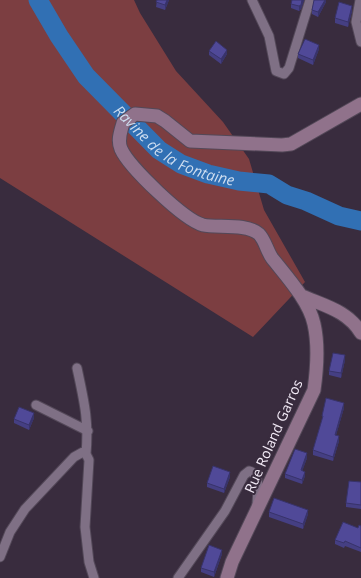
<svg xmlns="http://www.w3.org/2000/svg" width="361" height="578" font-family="'Open Sans',sans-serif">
<rect width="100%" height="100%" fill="#392c3e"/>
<path fill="#7c3e41" d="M0,0h134l6,13 36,58 47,51 26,37 15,51 41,72 -52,55 -253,-159z"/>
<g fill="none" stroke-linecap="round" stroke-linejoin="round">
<path stroke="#3170b4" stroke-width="19" id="s1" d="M38,0l21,36 27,40 73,74 22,14 27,10 31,7 30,3 18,11 19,6 33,15 22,5"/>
<defs>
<path id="minor" d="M252,0l17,36 7,35 8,3 5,-6 21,-68
M360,0l-4,22 5,20
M77,368c7,33 12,52 9,86
M36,405l52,26
M0,557l10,-25 15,-23 49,-52 9,-5 3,2 3,6 -4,67 4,35 5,16
M178,578l47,-67 19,-36 5,-4c13,3 8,23 8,34"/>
<path id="secondary" d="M302,296c23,10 46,15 59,37
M227,578l5,-16 82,-172c3,-21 5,-44 0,-66 -5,-23 -27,-47 -42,-66 -5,-7 -7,-18 -13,-24 -12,-11 -42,-6 -56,-9 -19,-5 -74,-58 -82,-76 -4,-9 0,-18 2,-26l12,-9 22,2 8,5 25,20 92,4 9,-1 70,-40"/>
</defs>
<use href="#minor" stroke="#534858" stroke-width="11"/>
<use href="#secondary" stroke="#534858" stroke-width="15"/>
<use href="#minor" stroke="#7f7085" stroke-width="9"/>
<use href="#secondary" stroke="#90728b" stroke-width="13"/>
</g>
<path fill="#453f83" d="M157,0h12l-4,10 -9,-3z
M304,0l-3,9 -2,2 -8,-3v-4z
M326,0v2l-8,15 -6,-3v-4z
M352,11l-4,16 -13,-4v-5z
M319,49l-6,16 -15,-7v-4z
M209,51l18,3 -6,10 -12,-9z
M345,360l-4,18 -12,-3v-4z
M344,408l-8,27 3,6 -6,20 -20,-6v-5l9,-30v-4z
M34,418l-5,12 -15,-7v-4z
M307,458l-5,13 3,5 -3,8 -17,-6v-4z
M230,477l-6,16 -17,-6v-4z
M361,482v27l-15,-2v-4z
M269,512l39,2 -5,15 -34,-12z
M361,526v26l-16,-6 -1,2 -9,-4v-4z
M222,554l-8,23 -13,-5v-4z"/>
<path fill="#38336a" d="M167,0h2l-4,10v-5z
M302,0h2l-3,9 -2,2v-5z
M325,0h1v2l-8,15v-5z
M352,6v5l-4,16v-5z
M319,45v4l-6,16v-5z
M227,50v4l-6,10v-5z
M345,355v5l-4,18v-5z
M344,403v5l-9,31v-4z
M34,413v5l-5,12v-5z
M339,436v5l-6,20v-4z
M307,453v5l-6,17v-5z
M230,472v5l-6,16v-4z
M305,472v4l-3,8v-4z
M308,510v4l-5,15v-5z
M222,550v4l-8,23v-5z"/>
<path fill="#504998" stroke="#38336a" d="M157,0h10l-2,5 -9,-3z
M292,0h10l-1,5 -2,1 -8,-2z
M314,0h11l-7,12 -6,-2z
M339,2l13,4 -4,16 -13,-4z
M305,39l14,6 -6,15 -15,-6z
M216,41l11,9 -6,9 -12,-8z
M333,353l12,2 -4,18 -12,-2z
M326,398l18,5 -9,32 4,1 -6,21 -20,-7 10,-34h-1z
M19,407l15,6 -5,12 -15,-6z
M295,449l12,4 -6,17 4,2 -3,8 -17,-6z
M213,466l17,6 -6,17 -17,-6z
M349,481l12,1v23l-15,-2z
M274,498l34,12 -5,14 -34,-12z
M343,522l15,6 1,-3 2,1v22l-16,-7 -1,2 -9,-3z
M209,545l13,5 -8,22 -13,-4z"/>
<g text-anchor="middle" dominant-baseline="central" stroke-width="4" stroke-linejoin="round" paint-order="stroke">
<g font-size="14" fill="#f4ecf8" stroke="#392c3e">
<text transform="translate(273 436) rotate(-66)">Rue Roland Garros</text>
</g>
<g font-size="15" font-style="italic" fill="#cdddf0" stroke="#392c3e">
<text stroke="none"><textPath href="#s1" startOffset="205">Ravine de la Fontaine</textPath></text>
</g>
</g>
</svg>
